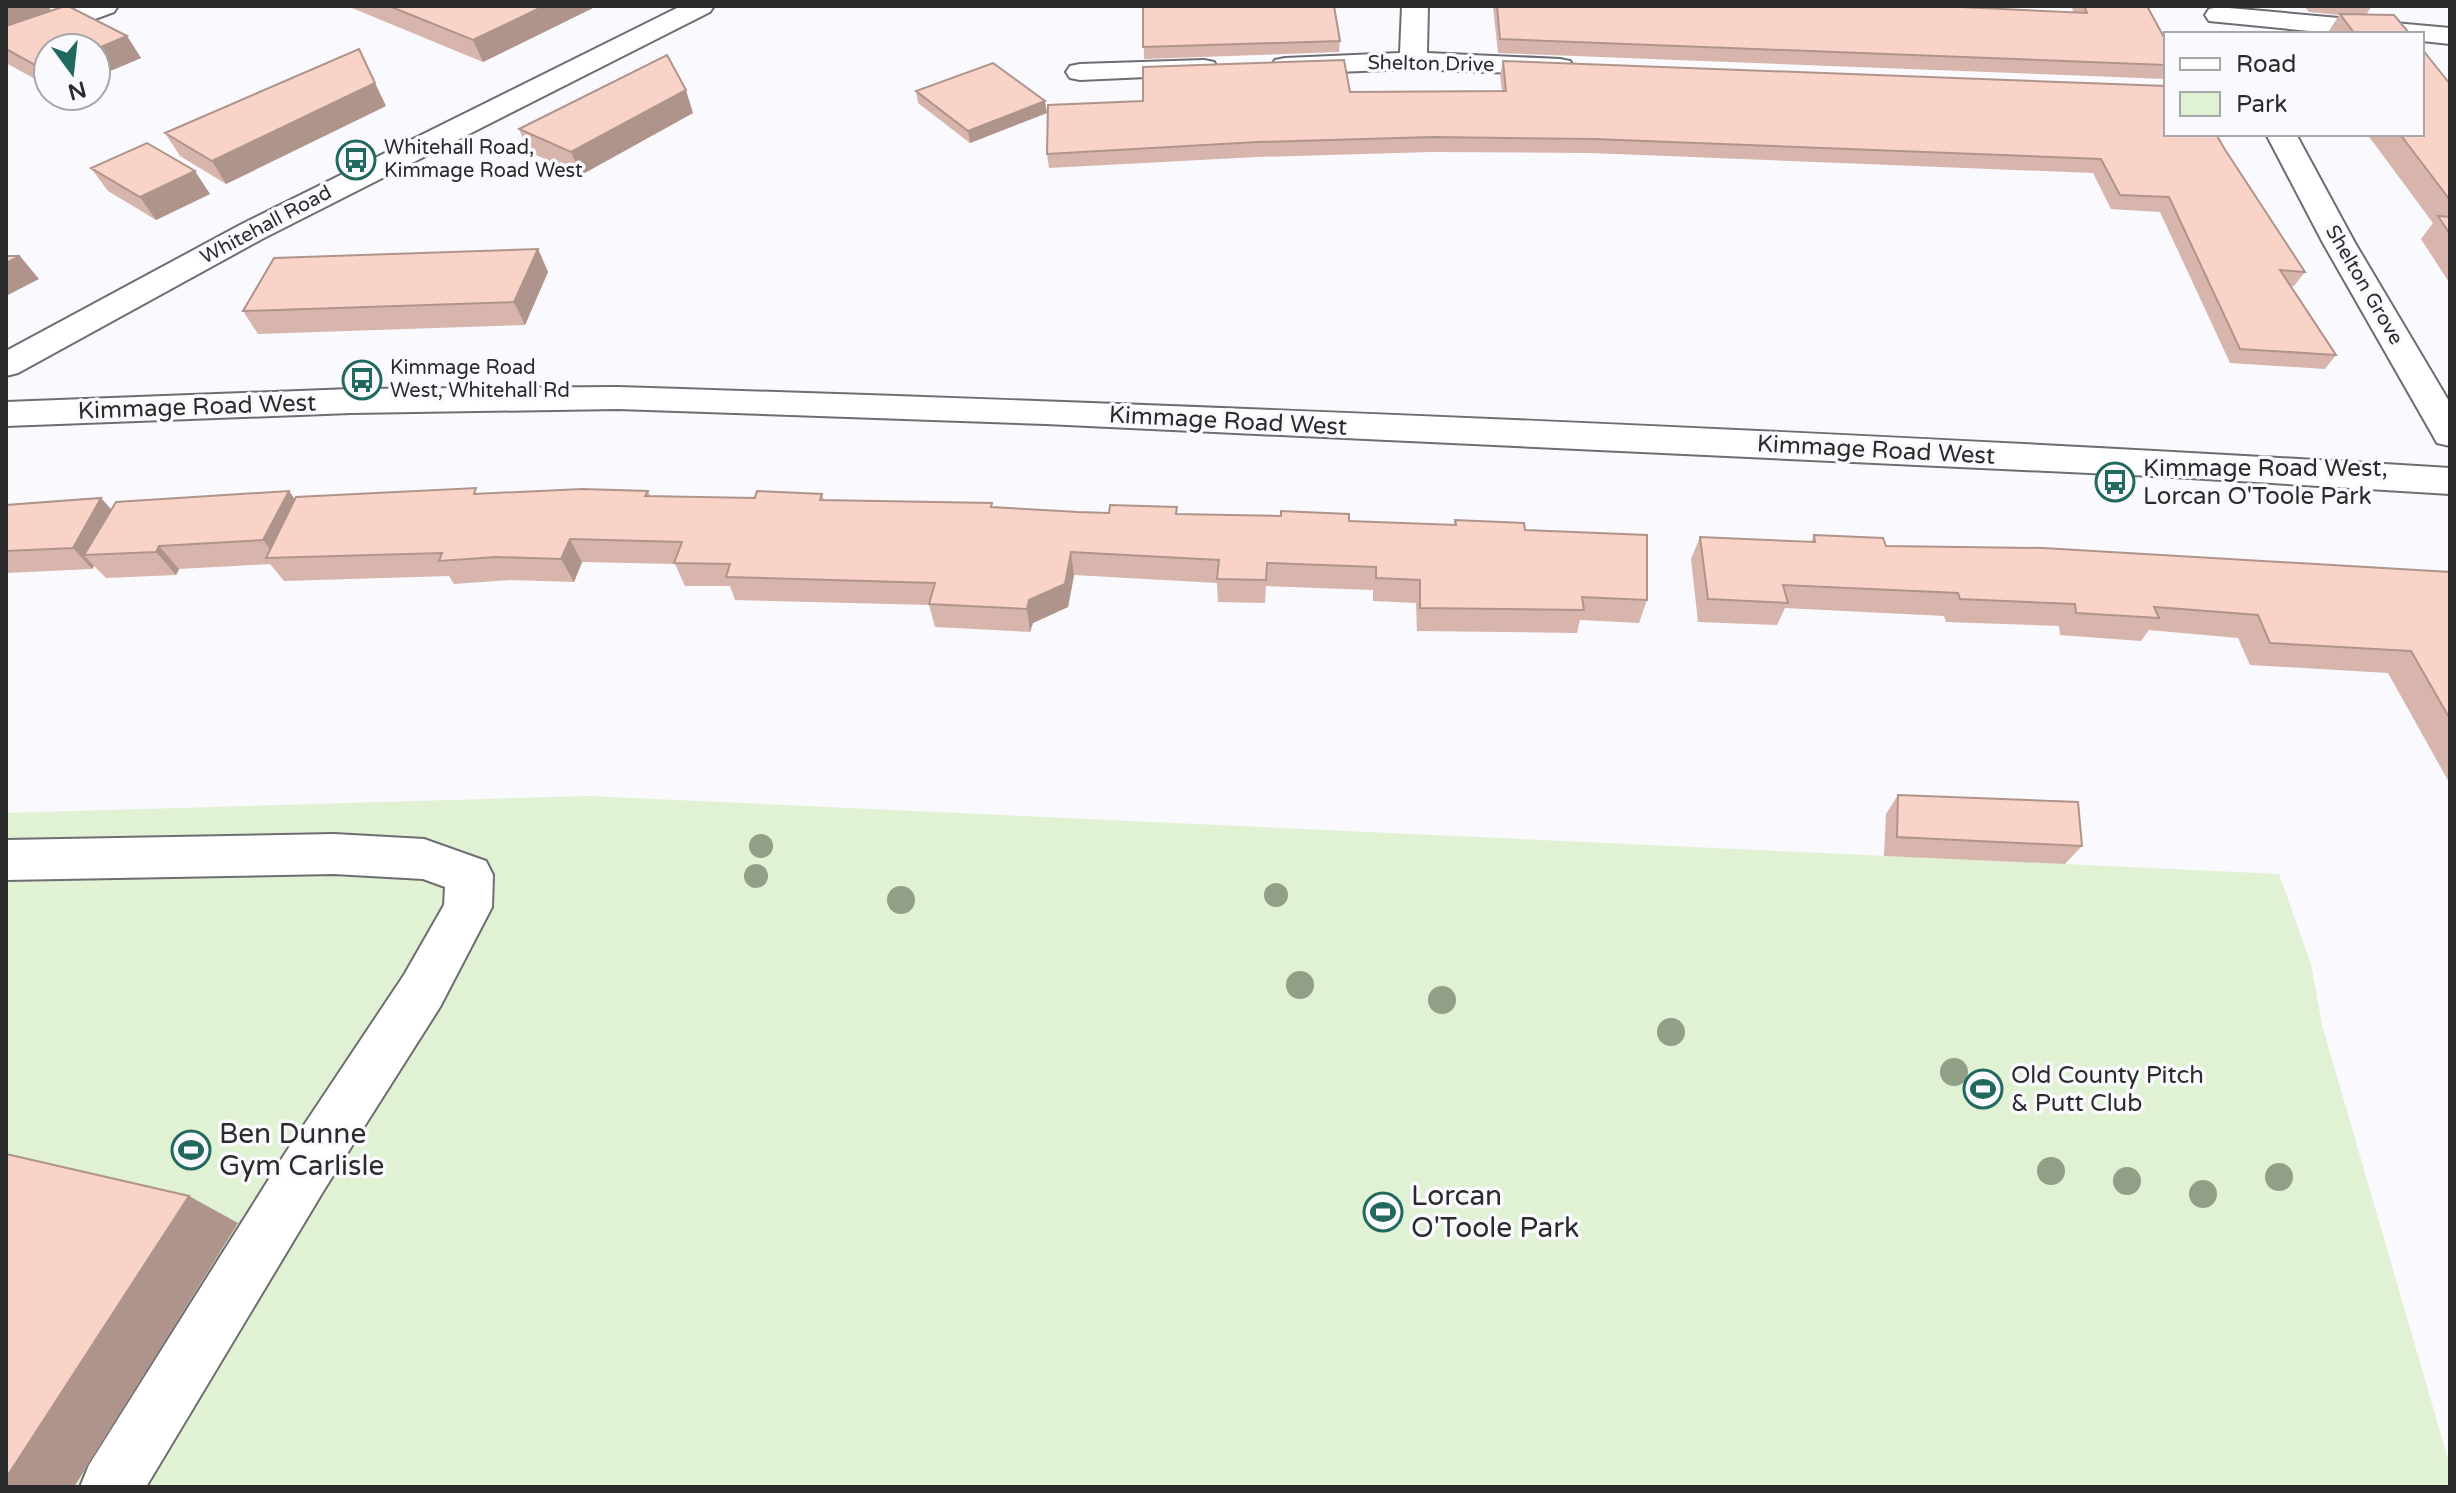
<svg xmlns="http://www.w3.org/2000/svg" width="2456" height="1493" font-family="'Varela Round',sans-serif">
<rect width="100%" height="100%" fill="#faf9fd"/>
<path fill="#e0f1d4" d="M588,796l1691,78 32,90 11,61 128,441v21h-2444v-674z"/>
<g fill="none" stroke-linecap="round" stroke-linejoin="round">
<defs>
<path id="minor" d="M81,6h37l-4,6 -108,40v-17z
M681,6h33l-4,6 -448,227 -244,134 -12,3v-25l234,-126z
M1402,6h26l-1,47 133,6 10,2 4,6 -4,6 -10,2 -147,-6 -128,5 -10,-2 -4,-6 4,-6 10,-2 115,-5z
M2218,7l232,21v16l-28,-3v-7h-82l-131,-13 -4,-6 4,-6z
M1204,60l10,2 4,6 -4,6 -134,6 -10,-2 -4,-6 4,-6 10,-2z
M2266,134h30l59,109 95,160v43l-13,-3 -5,-9 -109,-191z
M334,834l90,5 62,22 7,14 -1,32 -52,100 -116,183 -178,297h-66l9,-22 197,-313 118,-177 40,-70 1,-18 -22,-8 -89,-5 -328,6v-40z"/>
<path id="major" d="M618,387c611,19 1222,44 1832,81v26l-277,-17 -1127,-53 -428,-15 -267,4 -345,13v-24l345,-13z"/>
</defs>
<use href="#minor" stroke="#6e6d71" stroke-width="4"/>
<use href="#major" stroke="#6e6d71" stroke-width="4"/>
<use href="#minor" fill="#fff" fill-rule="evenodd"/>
<use href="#major" fill="#fff" fill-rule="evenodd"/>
</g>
<g fill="#919f87">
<circle cx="761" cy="846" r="12"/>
<circle cx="756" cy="876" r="12"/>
<circle cx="1276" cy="895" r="12"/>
<circle cx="901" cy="900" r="14"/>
<circle cx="1300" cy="985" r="14"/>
<circle cx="1442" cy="1000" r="14"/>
<circle cx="1671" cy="1032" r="14"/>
<circle cx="1954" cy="1072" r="14"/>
<circle cx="2051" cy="1171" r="14"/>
<circle cx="2279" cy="1177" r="14"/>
<circle cx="2127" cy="1181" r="14"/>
<circle cx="2203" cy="1194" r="14"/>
</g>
<path fill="#d7b5ac" d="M6,6h42l3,5 76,25 14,22 -45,19v-29h-48v38l-42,-23z
M347,6h250l-114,56z
M1143,6l197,35 -1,11 -195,7z
M1493,6h446l135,7 -3,-7h76l19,35v38l-668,-26z
M2304,6h68l-6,9 44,19h-83l12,-19 -30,-3z
M1503,61l721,87 81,124 -11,14h-4l46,69 -11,14 -95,-6 -70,-151 -49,-3 -18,-36 -502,-20 -160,-1 -174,5 -208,11 -2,-14 303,-62 152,-1 -2,-16z
M2450,84v200l-29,-45 12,-16 -66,-89h55z
M916,91l131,22 -77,30 -52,-40z
M386,106l-160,78 -46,-28 -15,-23z
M693,113l-112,62 -52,-23 -10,-23z
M91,168l119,26 -54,26 -48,-29z
M538,249l10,23 -23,53 -267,9 -15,-23z
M289,491l6,9 185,-6 168,-3 2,5 105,2 67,-4 2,6 254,12 99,2 277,11 1,-5 70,10 122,70 -8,23 -59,-3 -3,13 -160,-2 -1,-28 -43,-2v-11l-107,-4 -1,17 -47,-1 -1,-19 -143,-8 -6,32 -35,16 -3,9 -95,-5 -6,-22 -194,-5 -5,-14h-45l-10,-22 -93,-2 -8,20 -64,-2 -56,4 -5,-8 -165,5 -14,-17 -91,5 -3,6 -70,3 -12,-12 -2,3 -86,4v-68l105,5z
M1814,535l72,11 564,26v212l-62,-111 -138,-8 -12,-27 -89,-8 -8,11 -81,-6 -1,-9 -113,-4 -2,-6 -159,-8 -8,17 -79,-3 -7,-63 9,-22 111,5z
M1898,795l184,51 -17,18 -181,-8 2,-42z"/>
<path fill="#af948c" d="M6,6h42l5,7 -47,19z
M544,6h53l-114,56 -10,-22z
M127,36l14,22 -45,19v-28z
M359,49l27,57 -160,78 -14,-23z
M686,90l7,23 -112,62 -10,-23z
M1045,101l2,12 -77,30 -2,-12z
M195,171l15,23 -54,26 -16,-23z
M538,249l10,23 -23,53 -11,-23z
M20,256l19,23 -33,17v-33z
M289,491l17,24 -29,43 -14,-18z
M101,498l19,21 -36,36 10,11 -2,3 -19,-21z
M570,539l12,23 -8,20 -13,-23z
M159,546l20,23 -3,6 -20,-23z
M1071,552l3,23 -6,32 -35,16 -3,9 -3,-23 2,-9z
M189,1196l49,27 -157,253 -7,11h-68v-9z"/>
<path fill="#fad3c8" stroke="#af948c" stroke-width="2" d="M65,6h3l59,30 -31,13 -48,-1v20l-4,2 -38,-21v-23z
M389,6h155l-71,34z
M1143,6h191l6,35 -197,6z
M1497,6h442l148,7 -3,-7h63l19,35v24l-666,-26z
M2340,14l54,1 16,19h-55z
M359,49l16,34 -163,78 -47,-28z
M2422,49l28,35v116l-50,-66h22z
M667,55l19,35 -115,62 -52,-23z
M1344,60l6,32 156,-1 -3,-30 663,25v48h50l8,14 81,124 -25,-2 56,85 -96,-6 -71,-152 -49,-2 -19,-36 -507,-20 -161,-2 -176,5 -210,12 1,-49 95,-4v-34z
M993,63l52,38 -77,30 -52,-40z
M147,143l48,28 -55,26 -49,-29z
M2438,216l12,1v17z
M538,249l-24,53 -271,9 31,-53z
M6,256h14l-14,7z
M476,488l-2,6 108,-5 66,2 -3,5 110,2 2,-7 65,3 -2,6 172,3 -1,4 87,5 31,1 1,-8 67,2 -1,7 105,2v-5l68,3v7l107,4 -1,-5 69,3 1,7 122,5v65l-65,-3 2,13 -164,-2v-28l-44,-2v-11l-109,-4 -1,17 -49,-1 2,-19 -148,-8 -6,32 -36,16 -2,9 -98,-5 6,-21 -209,-6 4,-13 -56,-1 8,-21 -112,-3 -9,20 -65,-2 -57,4 3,-8 -176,5 30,-61z
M289,491l-26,49 -104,6 -3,6 -72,3 32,-53z
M101,498l-28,50 -67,3v-46z
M1814,535l69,3 3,8 157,2 407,24v147l-39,-68 -141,-8 -12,-28 -104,-8 5,11 -83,-5 -1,-9 -115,-5 -2,-6 -175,-8 5,18 -80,-4 -8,-62 115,5z
M1898,795l180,7 4,44 -185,-9z
M6,1154l183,42 -183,282z"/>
<defs>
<symbol id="bus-ring" viewBox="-11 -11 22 22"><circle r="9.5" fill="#faf9fd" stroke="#21695f" stroke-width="1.5"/><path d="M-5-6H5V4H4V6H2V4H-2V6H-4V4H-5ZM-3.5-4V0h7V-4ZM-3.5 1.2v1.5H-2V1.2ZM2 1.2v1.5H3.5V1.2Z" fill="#21695f"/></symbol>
<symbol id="stadium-ring" viewBox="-11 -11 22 22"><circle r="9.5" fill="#faf9fd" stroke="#21695f" stroke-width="1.5"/><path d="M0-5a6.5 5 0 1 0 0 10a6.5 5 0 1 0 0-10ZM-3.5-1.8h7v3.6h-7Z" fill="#21695f"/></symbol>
</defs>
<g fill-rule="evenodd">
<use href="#bus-ring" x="334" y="138" width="44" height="44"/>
<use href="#bus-ring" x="340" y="358" width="44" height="44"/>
<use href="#bus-ring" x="2093" y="460" width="44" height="44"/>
<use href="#stadium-ring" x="1961" y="1067" width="44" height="44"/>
<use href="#stadium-ring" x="169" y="1128" width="44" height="44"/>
<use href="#stadium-ring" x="1361" y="1190" width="44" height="44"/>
</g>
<g text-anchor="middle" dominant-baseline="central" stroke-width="7" stroke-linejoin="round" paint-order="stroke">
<g font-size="20" fill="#2b2b2c" stroke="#faf9fd">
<text transform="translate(1431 64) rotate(1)">Shelton Drive</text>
<text transform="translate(266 225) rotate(-28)">Whitehall Road</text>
<text transform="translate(2364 285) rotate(60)">Shelton Grove</text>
</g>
<g font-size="20" fill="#2b2b2c" stroke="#faf9fd" text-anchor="start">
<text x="384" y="148">Whitehall Road,<tspan x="384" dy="23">Kimmage Road West</tspan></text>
<text x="390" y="368">Kimmage Road<tspan x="390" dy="23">West, Whitehall Rd</tspan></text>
</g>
<g font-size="24" fill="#2b2b2c" stroke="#faf9fd">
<text transform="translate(197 407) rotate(-2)">Kimmage Road West</text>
<text transform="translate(1228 421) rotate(3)">Kimmage Road West</text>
<text transform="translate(1876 450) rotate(3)">Kimmage Road West</text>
</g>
<g font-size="24" fill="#2b2b2c" stroke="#faf9fd" text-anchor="start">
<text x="2143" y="468">Kimmage Road West,<tspan x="2143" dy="28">Lorcan O'Toole Park</tspan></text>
<text x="2011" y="1075">Old County Pitch<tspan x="2011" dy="28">&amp; Putt Club</tspan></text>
</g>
<g font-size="28" fill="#2b2b2c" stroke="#faf9fd" text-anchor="start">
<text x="219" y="1134">Ben Dunne<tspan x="219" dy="32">Gym Carlisle</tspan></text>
<text x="1411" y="1196">Lorcan<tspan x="1411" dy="32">O'Toole Park</tspan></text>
</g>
</g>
<rect width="2456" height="1493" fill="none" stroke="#2b2b2c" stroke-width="16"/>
<rect x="2164" y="32" width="260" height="104" fill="#faf9fd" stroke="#a7a7a9" stroke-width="2"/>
<rect x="2180" y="58" width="40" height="12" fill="#ffffff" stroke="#a7a7a9" stroke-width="2"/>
<text x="2236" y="72" font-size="24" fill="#2b2b2c">Road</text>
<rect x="2180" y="92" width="40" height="24" fill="#e0f1d4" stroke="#a7a7a9" stroke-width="2"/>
<text x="2236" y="112" font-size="24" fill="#2b2b2c">Park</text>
<g transform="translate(72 72) rotate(165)"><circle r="38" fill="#faf9fd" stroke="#a7a7a9" stroke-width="2"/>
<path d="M0-6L14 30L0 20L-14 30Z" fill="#21695f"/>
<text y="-12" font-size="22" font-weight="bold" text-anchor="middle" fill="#2b2b2c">N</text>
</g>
</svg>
